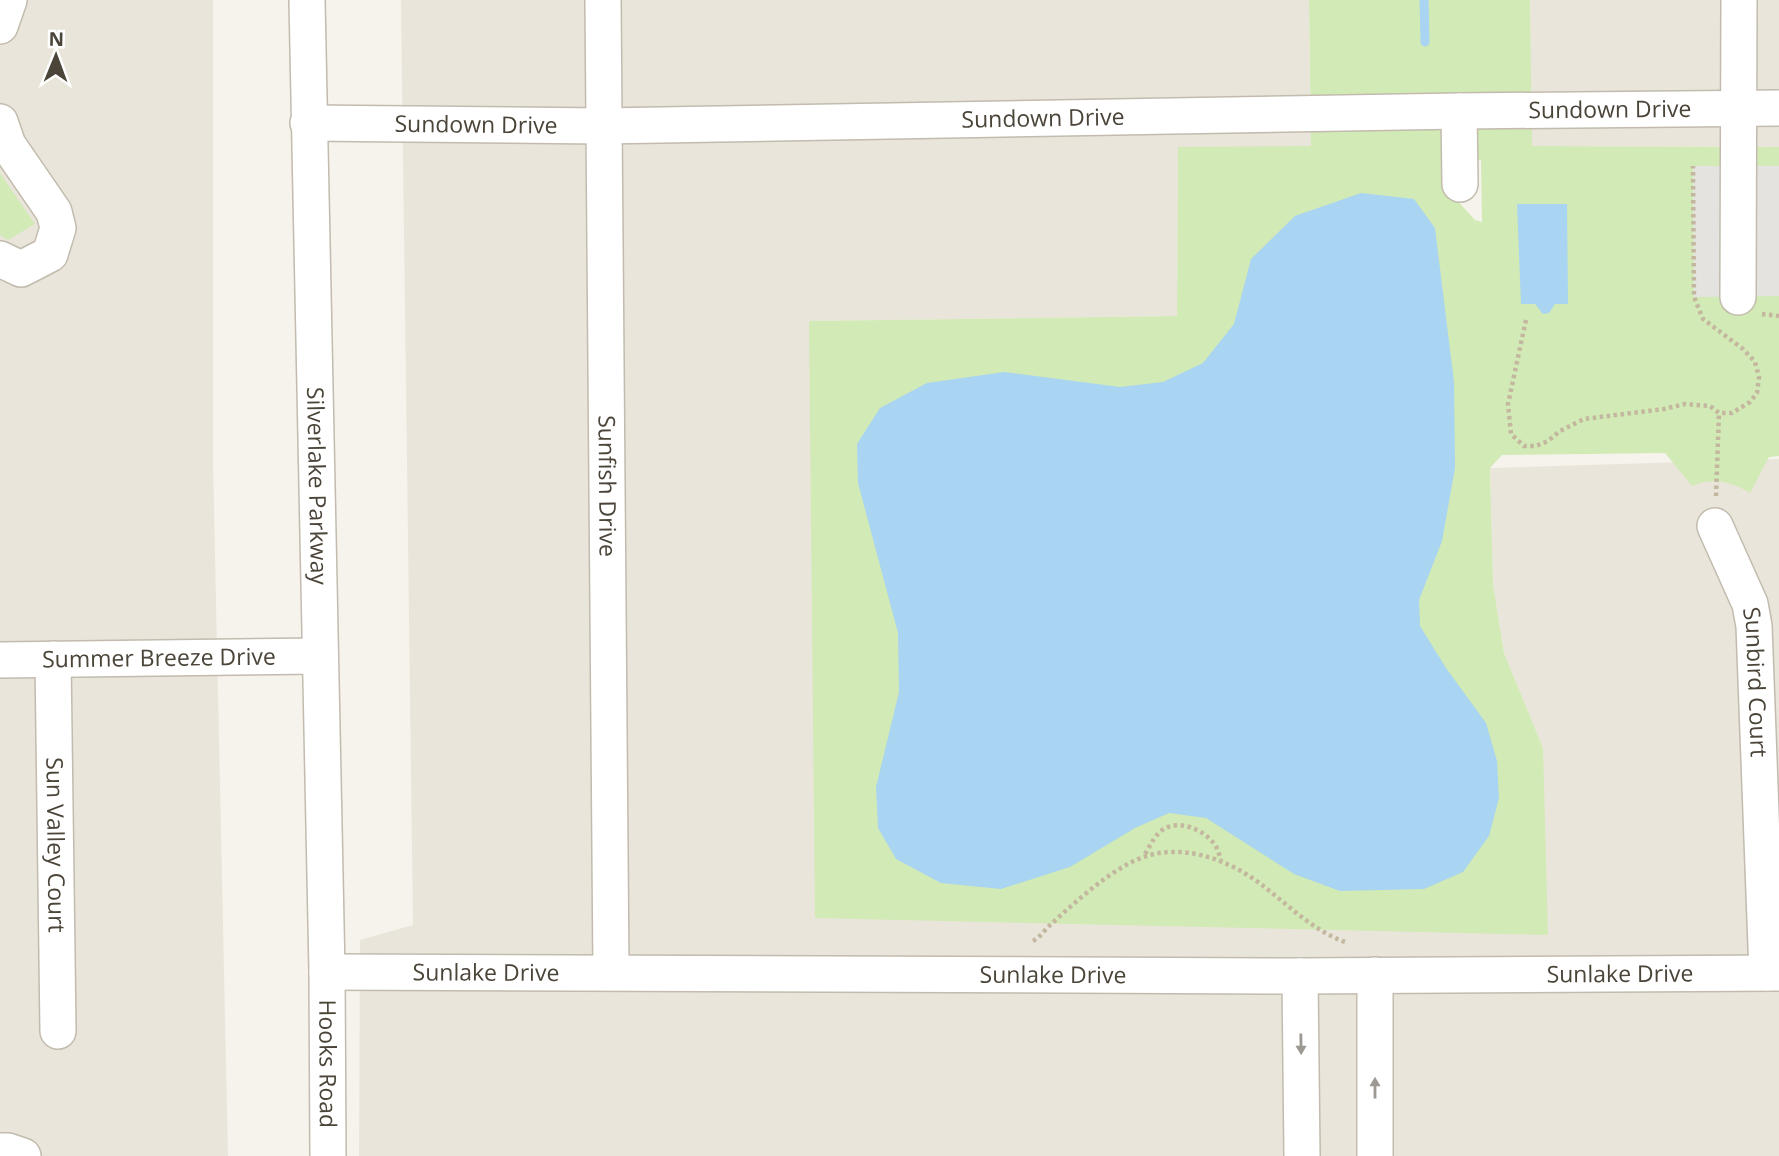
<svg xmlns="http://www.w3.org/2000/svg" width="1779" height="1156" font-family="'Open Sans',sans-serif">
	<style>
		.residential { fill: #eae5da }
		.green { fill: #d2eab5; fill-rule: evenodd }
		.parking { fill: #e5e3e0 }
		.water { fill: #a9d4f2 }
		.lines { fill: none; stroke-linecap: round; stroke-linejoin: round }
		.stream { stroke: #a9d4f2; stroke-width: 9 }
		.minor-casing { stroke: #c2bbae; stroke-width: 38 }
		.path { stroke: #c4b79f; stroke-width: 4.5; stroke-dasharray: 3.5 3.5; stroke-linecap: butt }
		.minor { stroke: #fff; stroke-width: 35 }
		.oneway { fill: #9c9892 }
		.labels { text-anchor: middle; stroke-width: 6; stroke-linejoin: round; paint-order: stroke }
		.street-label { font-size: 23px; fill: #4b4439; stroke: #fff }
	</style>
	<rect width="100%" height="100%" fill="#f6f3ec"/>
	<g class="residential">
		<path d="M0 0H213V463L228 1156H0Z"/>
		<path d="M401 0H1309L1311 147 1178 148 1177 316 809 321 1543 748 1504 653 1493 584 1490 468 1779 459V1156H359L360 940 413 925Z"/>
		<path d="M1530 0H1779V147L1531 146Z"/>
	</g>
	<g class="green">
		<path d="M1309 0H1530L1532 146 1779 147V456L1769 457 1750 493C1731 482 1714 477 1692 486L1665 453 1502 455 1490 468 1493 584 1504 653 1543 748 1548 935 815 918 809 321 1177 316 1178 147 1311 146ZM1443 159 1481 160 1482 222 1475 220 1443 185Z"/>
		<path d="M0 173 35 224 8 240 0 235Z"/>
	</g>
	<path class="parking" d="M1693 166H1779V296L1694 297Z"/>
	<g class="water">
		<path d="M1361 193 1414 199 1435 228 1454 382 1455 468 1442 541 1419 600 1420 626 1446 668 1486 723 1497 761 1499 798 1489 836 1463 872 1424 889 1340 891 1294 874 1206 818 1169 813 1135 828 1070 867 1001 889 941 883 896 859 878 828 876 787 899 692 898 633 858 483 857 444 880 408 927 383 1004 372 1120 387 1163 382 1203 363 1234 324 1251 259 1295 216Z"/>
		<path d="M1517 204H1567L1568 304H1555L1549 313 1543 314 1535 304H1521Z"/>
	</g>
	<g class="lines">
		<path class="stream" d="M1424 0 1425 42"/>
		<defs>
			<g id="minor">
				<path id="s1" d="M307 0 327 972 328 1156"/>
				<path id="s2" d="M603 0 611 972"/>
				<path d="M0 26 9 0"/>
				<path d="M1459 111 1460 184"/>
				<path d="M0 122 8 145 54 212 58 228 50 254 21 269 0 259"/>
				<path id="s3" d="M308 123 602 126 1459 111 1779 108"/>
				<path d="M1738 297 1739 0"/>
				<path id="s4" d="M1715 526 1750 604 1754 626 1767 973"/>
				<path id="s5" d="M53 659 58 1031"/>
				<path id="s6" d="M0 660 319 656"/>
				<path id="s7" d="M327 972 1300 976 1779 973"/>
				<path d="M1300 976 1302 1156"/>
				<path d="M0 1151H8L23 1156"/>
				<path d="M1375 1156V975"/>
			</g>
		</defs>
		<use href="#minor" class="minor-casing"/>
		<g class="path">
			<path d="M1762 314 1779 316"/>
			<path d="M1526 320 1508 404 1511 434 1524 446H1536L1548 441 1560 431 1584 419 1664 409 1685 404 1710 406 1719 413H1732L1750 402 1757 393 1759 377 1755 362 1743 349 1703 319 1694 297 1693 166"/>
			<path d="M1716 496 1719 413"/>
			<path d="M1145 854C1150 846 1153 838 1161 831 1177 818 1204 829 1215 845 1218 849 1219 855 1221 860"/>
			<path d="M1033 941C1039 938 1043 932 1048 927 1072 905 1099 880 1128 864 1172 839 1224 856 1262 885 1288 905 1314 931 1345 942"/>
		</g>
		<use href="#minor" class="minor"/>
	</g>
	<defs><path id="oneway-solid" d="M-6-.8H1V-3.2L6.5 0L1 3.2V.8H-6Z" transform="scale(1.75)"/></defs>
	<g class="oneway">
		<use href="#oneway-solid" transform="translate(1301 1044) rotate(89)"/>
		<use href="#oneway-solid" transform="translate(1375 1088) rotate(-90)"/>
	</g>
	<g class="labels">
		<g class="street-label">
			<text dy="8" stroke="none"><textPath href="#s3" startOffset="1302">Sundown Drive</textPath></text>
			<text dy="8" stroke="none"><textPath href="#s3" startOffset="735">Sundown Drive</textPath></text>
			<text dy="8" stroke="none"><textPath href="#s3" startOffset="168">Sundown Drive</textPath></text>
			<text dy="8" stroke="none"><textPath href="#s1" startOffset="486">Silverlake Parkway</textPath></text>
			<text dy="8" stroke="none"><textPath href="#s2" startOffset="486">Sunfish Drive</textPath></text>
			<text dy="8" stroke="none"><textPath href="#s6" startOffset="159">Summer Breeze Drive</textPath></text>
			<text dy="8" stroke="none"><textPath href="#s4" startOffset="164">Sunbird Court</textPath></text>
			<text dy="8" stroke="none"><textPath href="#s5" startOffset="186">Sun Valley Court</textPath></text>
			<text dy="8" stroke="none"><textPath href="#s7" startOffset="159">Sunlake Drive</textPath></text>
			<text dy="8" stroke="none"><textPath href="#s7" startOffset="1293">Sunlake Drive</textPath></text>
			<text dy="8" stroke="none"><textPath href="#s7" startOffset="726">Sunlake Drive</textPath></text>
			<text dy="8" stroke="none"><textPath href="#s1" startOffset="1064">Hooks Road</textPath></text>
		</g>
	</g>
	<g transform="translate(56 56) rotate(1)" stroke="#ffffff" stroke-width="5" paint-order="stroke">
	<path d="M0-5L12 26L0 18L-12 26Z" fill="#4b4439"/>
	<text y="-10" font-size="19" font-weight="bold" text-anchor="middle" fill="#4b4439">N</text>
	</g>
</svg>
